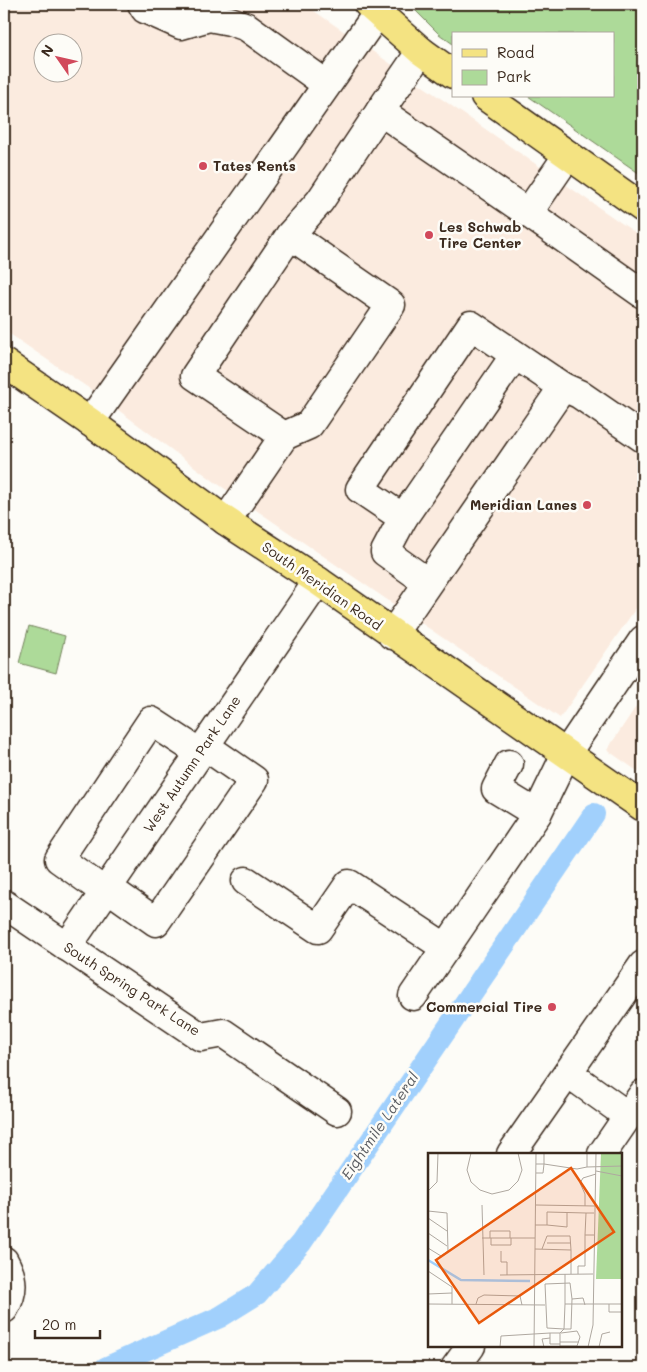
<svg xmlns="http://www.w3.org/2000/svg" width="647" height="1372" font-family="Mali,sans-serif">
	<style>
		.built { fill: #fbebdf; fill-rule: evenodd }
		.green { fill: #adda99; stroke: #74825c }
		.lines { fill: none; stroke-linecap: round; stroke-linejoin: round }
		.canal { stroke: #a1d0fc; stroke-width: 22 }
		.minor-casing { stroke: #3b2a1e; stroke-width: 31 }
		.major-casing { stroke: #3b2a1e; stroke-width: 31 }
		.minor { stroke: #fdfcf7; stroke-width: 28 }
		.major { stroke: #f4e382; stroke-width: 28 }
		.poi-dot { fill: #d1495b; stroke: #fdfcf7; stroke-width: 2 }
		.labels { text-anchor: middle; stroke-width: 5; stroke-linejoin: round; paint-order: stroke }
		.poi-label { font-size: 14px; font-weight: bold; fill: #3b2a1e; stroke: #fdfcf7; text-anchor: start }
		.street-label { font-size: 14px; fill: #3b2a1e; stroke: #fdfcf7 }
		.water-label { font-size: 15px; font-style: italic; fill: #5a5c61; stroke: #fdfcf7 }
		.inset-river { fill: none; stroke: #a1d0fc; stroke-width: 2.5 }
		.inset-road { fill: none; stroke: #afa8a0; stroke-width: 1 }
		.view { fill: #e8590c; fill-opacity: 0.15; stroke: #e8590c; stroke-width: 2.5 }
		.inset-edge { fill: none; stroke: #3b2a1e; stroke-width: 2.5 }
	</style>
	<rect width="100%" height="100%" fill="#fdfcf7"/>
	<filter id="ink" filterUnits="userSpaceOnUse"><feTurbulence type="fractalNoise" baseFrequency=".02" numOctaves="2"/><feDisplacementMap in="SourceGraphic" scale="10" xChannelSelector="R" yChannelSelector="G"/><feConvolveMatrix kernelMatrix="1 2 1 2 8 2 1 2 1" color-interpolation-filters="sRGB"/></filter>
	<g filter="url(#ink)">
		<g class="built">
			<path d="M4 4H304L643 238V598L560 718 215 482 90 389 4 330ZM42 42H72V72H42Z"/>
			<path d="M643 696V775L607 750Z"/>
		</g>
		<g class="green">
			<path d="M409 4H643V176L528 96H613V34H453V44L439 34Z"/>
			<path d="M29 626 65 636 56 673 19 663Z"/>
		</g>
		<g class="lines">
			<path class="canal" d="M105 1368 220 1317 257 1294 301 1243 594 814"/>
			<defs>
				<g id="minor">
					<path d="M142 4 145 9 181 25 209 17 230 21 247 27 326 84"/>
					<path d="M421 51 380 111 528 213 568 155"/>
					<path d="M528 213 643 294"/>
					<path d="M563 387 579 394 643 438"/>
					<path d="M90 422 379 11"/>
					<path d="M284 436 309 425 391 305 290 235"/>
					<path d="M403 518 515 355"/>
					<path d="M226 521 284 436 195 376 290 235 320 201 380 111"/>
					<path d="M392 635 563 387 471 325 360 489 403 518 385 552 427 582"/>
					<path d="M509 764 496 789 537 814"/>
					<path d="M246 881 318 929 349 884 446 948"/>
					<path d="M108 888 156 922 254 780 205 746"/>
					<path d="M105 892 59 859 151 721 200 753"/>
					<path d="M4 904 201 1037 223 1033 337 1111"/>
					<path d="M67 947 318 581"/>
					<path d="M413 996 537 814 566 754 643 640"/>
					<path d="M568 1073 628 1116"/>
					<path d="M511 1154 643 965"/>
					<path d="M602 1154 643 1094"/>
					<path d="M4 1261C14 1279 14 1292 4 1309"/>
					<path d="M455 1368 471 1346"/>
				</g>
				<g id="major">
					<path d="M368 4 421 51 453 74"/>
					<path d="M485 96 643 208"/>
					<path d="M4 363 90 422 226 521 318 581 643 807"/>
				</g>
			</defs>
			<use href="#minor" class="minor-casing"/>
			<use href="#major" class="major-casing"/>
			<use href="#minor" class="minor"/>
			<use href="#major" class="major"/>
		</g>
	</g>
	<g class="poi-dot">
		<circle cx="203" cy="166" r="5"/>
		<circle cx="429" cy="235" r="5"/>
		<circle cx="587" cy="505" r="5"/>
		<circle cx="552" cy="1007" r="5"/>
	</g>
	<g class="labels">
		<g class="poi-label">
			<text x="213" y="171">Tates Rents</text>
			<text x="439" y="232">Les Schwab<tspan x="439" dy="16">Tire Center</tspan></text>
			<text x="577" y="510" text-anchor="end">Meridian Lanes</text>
			<text x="542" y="1012" text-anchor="end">Commercial Tire</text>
		</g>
		<g class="street-label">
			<text transform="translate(322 586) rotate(35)" y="5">South Meridian Road</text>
			<text transform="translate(192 764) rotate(-56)" y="5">West Autumn Park Lane</text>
			<text transform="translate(132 989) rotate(33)" y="5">South Spring Park Lane</text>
		</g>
		<g class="water-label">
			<text transform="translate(380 1126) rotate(-56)" y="5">Eightmile Lateral</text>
		</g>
	</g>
	<g transform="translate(428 1153)">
		<rect width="194" height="194" fill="#fdfcf7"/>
		<path d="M173 0H194V126H168Z" fill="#adda99"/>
		<path class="inset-river" d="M0 107 33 127 102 128"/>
		<path class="inset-road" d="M43 0 39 17 43 29 52 37 64 41 81 37 90 28 94 17 90 0M116 0V11L149 16 159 14V0M108 11H116L115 20H108M159 14 194 13M168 18 194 23M0 38 9 29 10 0M54 52 56 122M108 52 167 53M157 53V41L152 30 155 25 168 21M0 58 19 60 20 98 13 103 0 95M0 65 19 78M107 72H119V59L158 60M119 72 139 74V59M0 80 19 93M166 82H157L158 60H166M54 85H107M62 85V78H82V85M63 85V92H83V85M119 90H142M107 96 143 97 142 83H119L114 96M143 97V121M73 98V109H79V122M0 118 24 134V151M137 121V151H194M150 121V113H157V82M72 122 165 121M0 141 24 140M0 151 117 152M48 151 50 145 56 142 92 143 94 152M137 151 136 176 119 175 117 131 142 130 144 146M181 151V159H194M122 180V191H132M132 180 136 176H143L144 146 155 145 157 152M132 189H151M132 193H149L152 184 149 178 133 180M72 194 73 183 122 180H132V194M106 194 108 0M116 194 114 186 122 185M160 194 165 172 168 0M171 194 174 181 182 179"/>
		<path class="view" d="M143 15 186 79 51 170 8 107Z"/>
		<rect width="194" height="194" class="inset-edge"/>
	</g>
	<rect width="647" height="1372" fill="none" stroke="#fdfcf7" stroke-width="20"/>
	<rect x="10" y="10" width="627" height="1352" fill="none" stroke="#3b2a1e" stroke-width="2" filter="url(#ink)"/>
	<rect x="452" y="32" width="162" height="65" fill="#fdfcf7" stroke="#afa8a0"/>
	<rect x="462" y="49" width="25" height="8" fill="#f4e382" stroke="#afa8a0"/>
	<text x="497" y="58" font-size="15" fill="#3b2a1e">Road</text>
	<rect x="462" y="70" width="25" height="15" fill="#adda99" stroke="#afa8a0"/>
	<text x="497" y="82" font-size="15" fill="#3b2a1e">Park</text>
	<g transform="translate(58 58) rotate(304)"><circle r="24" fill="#fdfcf7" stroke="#afa8a0"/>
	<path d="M0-4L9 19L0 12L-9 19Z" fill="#d1495b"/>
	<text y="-8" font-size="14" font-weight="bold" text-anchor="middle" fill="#3b2a1e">N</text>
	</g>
	<path d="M35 1330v8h65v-8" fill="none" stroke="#3b2a1e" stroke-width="2.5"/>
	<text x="42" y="1330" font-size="15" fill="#3b2a1e" stroke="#fdfcf7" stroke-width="4" paint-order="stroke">20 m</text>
</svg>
